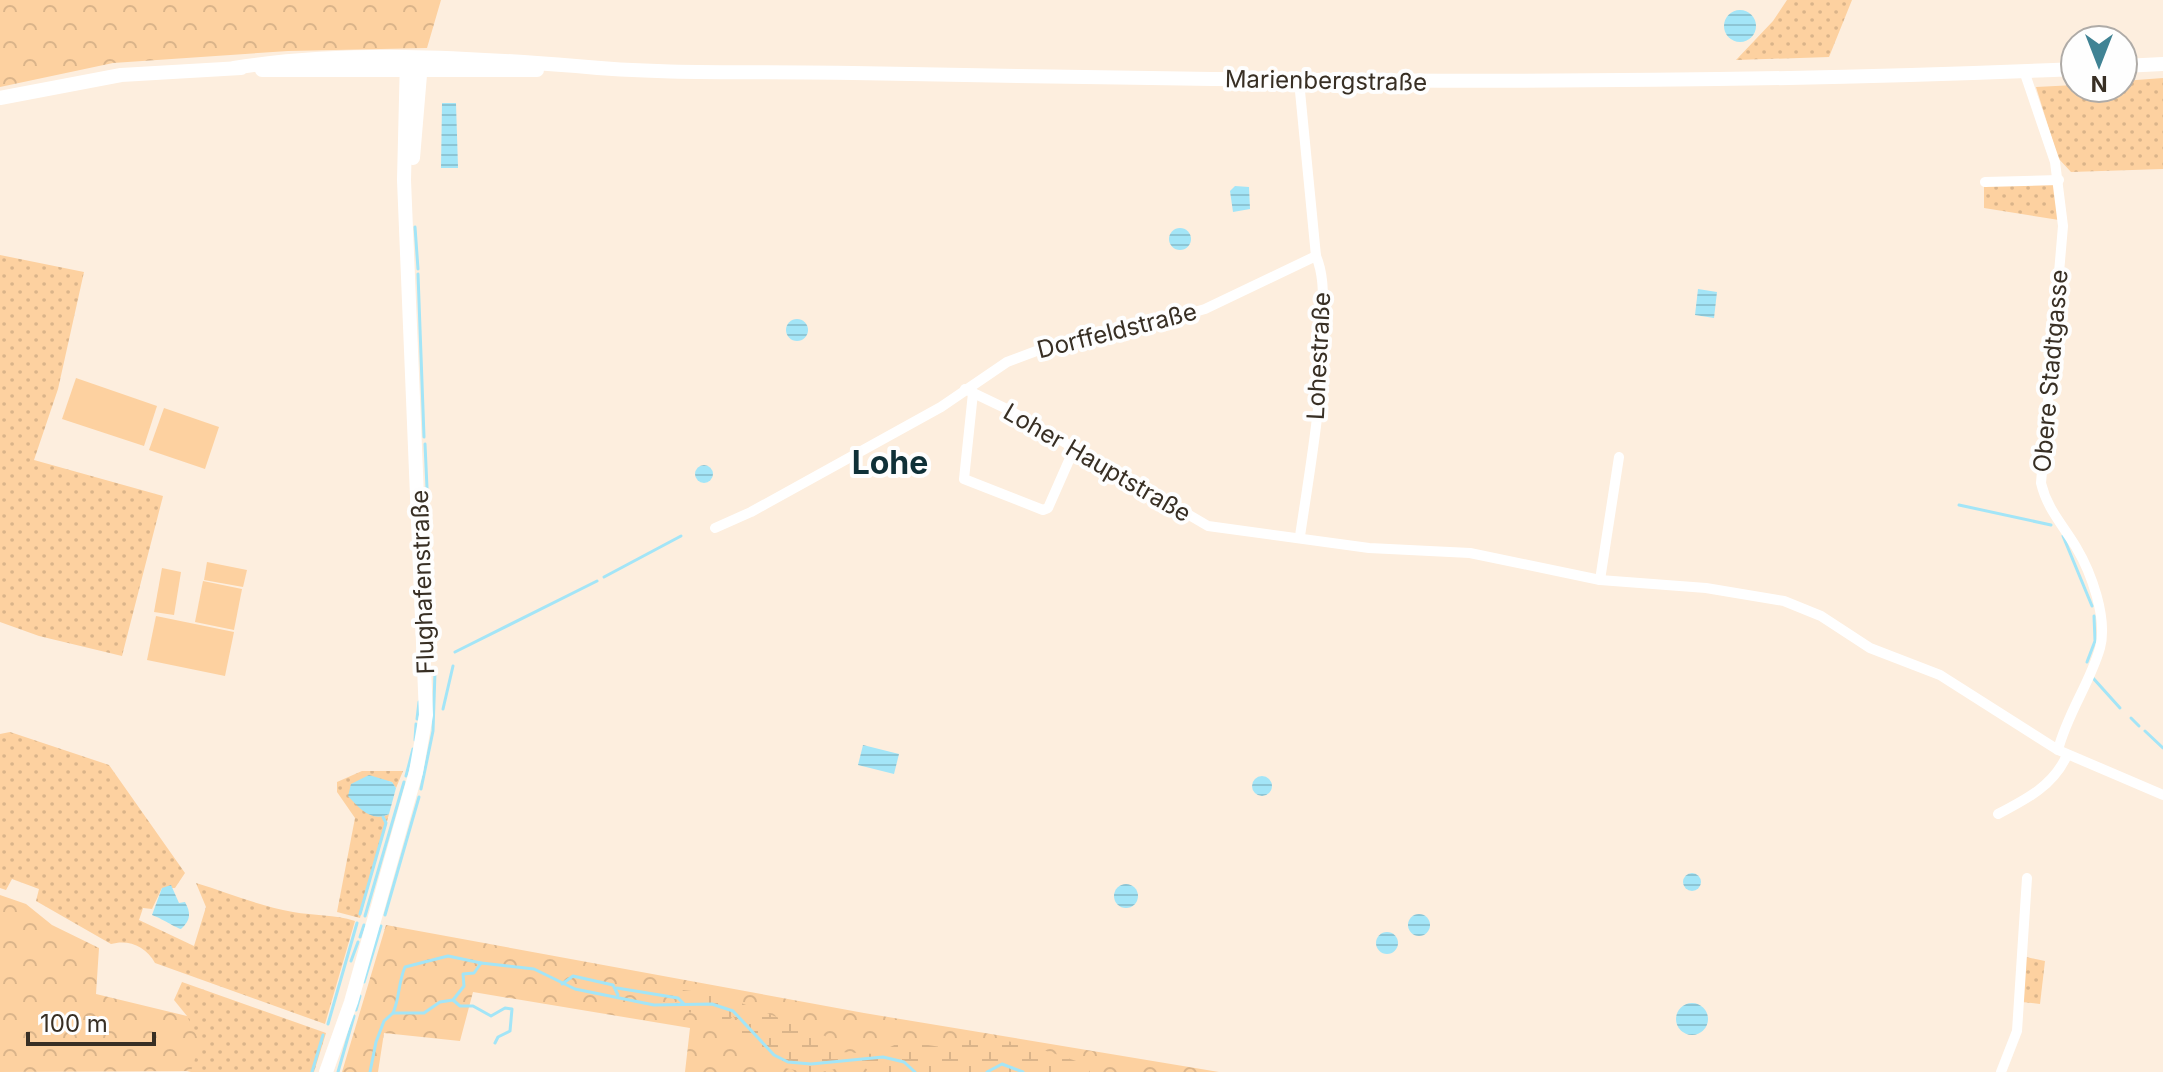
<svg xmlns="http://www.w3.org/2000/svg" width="2163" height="1072" font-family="Inter,sans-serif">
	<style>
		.grass { fill: url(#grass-dots) }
		.forest { fill: url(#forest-crowns) }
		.wetland { fill: url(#wetland-marsh) }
		.pitch { fill: #fdd1a0 }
		.water { fill: url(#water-rules) }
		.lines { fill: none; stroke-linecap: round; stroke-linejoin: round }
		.stream { stroke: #a3e5f7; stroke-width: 3 }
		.street { stroke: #fff; stroke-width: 10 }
		.secondary { stroke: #fff; stroke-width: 14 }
		.labels { text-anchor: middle; stroke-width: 8; stroke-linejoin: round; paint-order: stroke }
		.street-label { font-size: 24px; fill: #382f24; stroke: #fefefe }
		.district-label { font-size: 32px; font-weight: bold; fill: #0f3037; stroke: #fefefe }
	</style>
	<defs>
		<pattern id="grass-dots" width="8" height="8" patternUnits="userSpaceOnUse" patternTransform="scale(2)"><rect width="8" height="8" fill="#fdd1a0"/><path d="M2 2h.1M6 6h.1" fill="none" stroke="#dab48a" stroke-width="1.8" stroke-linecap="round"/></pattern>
		<pattern id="forest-crowns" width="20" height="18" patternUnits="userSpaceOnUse" patternTransform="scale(2)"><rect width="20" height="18" fill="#fdd1a0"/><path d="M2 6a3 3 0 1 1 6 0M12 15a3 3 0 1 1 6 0" fill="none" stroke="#dab48a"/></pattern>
		<pattern id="wetland-marsh" width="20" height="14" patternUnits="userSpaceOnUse" patternTransform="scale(2)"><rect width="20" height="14" fill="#fdd1a0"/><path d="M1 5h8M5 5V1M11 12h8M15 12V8" fill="none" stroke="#dab48a"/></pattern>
		<pattern id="water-rules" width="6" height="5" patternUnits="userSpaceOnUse" patternTransform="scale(2)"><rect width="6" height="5" fill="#a3e5f7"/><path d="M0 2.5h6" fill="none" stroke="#8dc5d4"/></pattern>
	</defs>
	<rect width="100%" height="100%" fill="#fdeede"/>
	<g class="grass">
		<path d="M1787 0H1852L1829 57 1736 60 1773 21Z"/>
		<path d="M2163 78V169L2071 172 2058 158 2036 87 2075 85V88H2123V81Z"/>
		<path d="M2054 183 2059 220 1984 208V185Z"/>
		<path d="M0 255 84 272 58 389 34 460 163 496 122 656 39 636 0 622Z"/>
		<path d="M10 732 109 765 185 873 175 888H162L152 909 143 908 139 920 194 946 206 907 196 883C229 893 259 906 293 912 314 916 334 914 355 921L325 1024 155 963C146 946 128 939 111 944L36 901 39 889 12 879 6 890 0 888V734Z"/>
		<path d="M362 771H403L396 788 392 782 371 778 383 817 389 814 360 918 337 912 355 818 337 792V782Z"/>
		<path d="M2026 957 2045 961 2040 1004 2022 1002Z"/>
		<path d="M182 982 326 1033 314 1072H187L191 1071 187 1016 174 1000Z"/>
	</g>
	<g class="forest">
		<path d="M0 0H441L427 48 288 51 113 63 0 87Z"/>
		<path d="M0 895 26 904 52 925 99 948 96 994 187 1016 200 1043 191 1071 0 1072Z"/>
		<path d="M386 925 864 1013 1219 1072H685L690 1028 473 992 460 1041 384 1033 378 1072H342Z"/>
	</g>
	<path class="wetland" d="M683 990 740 997 741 1003 825 1036 841 1052 875 1054 903 1041 947 1048C985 1026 1047 1051 1085 1064L1090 1072H869L863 1065C848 1064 835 1070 820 1072 776 1072 761 1059 735 1030L740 1021 733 1016 726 1024 705 1014 677 1011 674 1006Z"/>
	<g class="pitch">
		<path d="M76 378 157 406 144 446 62 419Z"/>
		<path d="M164 408 219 427 205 469 149 450Z"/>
		<path d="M207 562 247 570 243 587 204 580Z"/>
		<path d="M162 568 181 572 174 615 154 612Z"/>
		<path d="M203 581 242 589 234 630 195 622Z"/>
		<path d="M156 616 234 632 225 676 147 660Z"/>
	</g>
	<g class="water">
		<circle cx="1740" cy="26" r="16"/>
		<path d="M442 103H456L458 168H441Z"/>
		<path d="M1235 186 1249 187 1250 209 1233 212 1230 191Z"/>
		<circle cx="1180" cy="239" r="11"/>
		<path d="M1698 289 1717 292 1714 318 1695 315Z"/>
		<circle cx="797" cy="330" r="11"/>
		<circle cx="704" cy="474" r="9"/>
		<path d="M863 745 899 754 894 774 858 765Z"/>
		<path d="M369 775 392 782 396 788 389 814C372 823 359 808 348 796L351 784Z"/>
		<circle cx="1262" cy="786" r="10"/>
		<circle cx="1692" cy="882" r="9"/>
		<circle cx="1126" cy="896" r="12"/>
		<path d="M171 885 179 903 185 902C191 913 191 920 181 929 176 928 161 918 152 915L162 888Z"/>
		<circle cx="1419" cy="925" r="11"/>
		<circle cx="1387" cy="943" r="11"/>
		<circle cx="1692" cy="1019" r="16"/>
	</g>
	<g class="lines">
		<g class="stream">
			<path d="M415 227 418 269"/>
			<path d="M418 274 424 437"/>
			<path d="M425 444 432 598"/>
			<path d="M1959 505 2051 525"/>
			<path d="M2063 536 2092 606"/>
			<path d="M604 577 681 536"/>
			<path d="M432 600 434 654"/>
			<path d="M455 652 597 581"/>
			<path d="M2087 662 2095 641 2094 616"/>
			<path d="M2093 678 2120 708"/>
			<path d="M443 709 453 666"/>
			<path d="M2131 718 2139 726"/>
			<path d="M417 719 419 702"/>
			<path d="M2145 731 2163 748"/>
			<path d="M415 740 416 724"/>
			<path d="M406 776 413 749"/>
			<path d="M421 789 433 731 435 672"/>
			<path d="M360 914 386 823 383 817"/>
			<path d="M385 915 419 797"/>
			<path d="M365 916 404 782"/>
			<path d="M360 937 364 925"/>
			<path d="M351 961 358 942"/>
			<path d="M364 982 381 926"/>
			<path d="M562 984 573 976 613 985 618 995"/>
			<path d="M617 988 678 998 684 1004"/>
			<path d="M453 1000 460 1006H473L491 1016 505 1008 512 1009 510 1031 498 1037 495 1043"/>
			<path d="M356 1010 360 996"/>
			<path d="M393 1013C400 997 398 983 405 967L448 956 481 963"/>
			<path d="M328 1024 357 923"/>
			<path d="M312 1072 323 1035"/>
			<path d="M338 1072 354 1016"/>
			<path d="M370 1072 376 1042 384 1021 393 1013H424L440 1002 453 1000 464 986 463 974 474 973 481 963 534 969 575 989 654 1005 712 1004 733 1011 774 1055 788 1062 811 1064 883 1057 904 1062 915 1072"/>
			<path d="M987 1072 1002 1064 1023 1072"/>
		</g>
		<g class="street">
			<path d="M2024 71 2055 162 2063 226 2041 483C2047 509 2063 525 2076 547 2091 572 2108 618 2100 648 2090 683 2067 714 2058 750"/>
			<path d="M1299 81 1316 256C1324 275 1323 295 1323 316 1324 391 1311 462 1300 536"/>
			<path d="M1985 182 2059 180"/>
			<path d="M965 389 1011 411 1208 526 1369 548 1470 553 1600 580 1706 588 1784 601 1821 616 1870 648 1940 675 2058 750 2163 795"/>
			<path d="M973 393 964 479 1043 510 1048 508 1074 449"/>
			<path d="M715 528 751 512 941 407 1007 362 1055 344 1153 324 1205 309 1316 256"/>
			<path d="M1600 580 1619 457"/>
			<path d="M1998 814C2027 799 2054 785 2067 755"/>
			<path d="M2001 1072 2017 1031 2027 878"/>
		</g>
		<g class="secondary">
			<path d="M2123 66 2163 64"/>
			<path d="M234 68C346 50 463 57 576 66 667 75 761 71 853 73 1261 81 1668 87 2075 69"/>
			<path d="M262 70H537"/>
			<path d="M0 98 121 75 241 68"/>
			<path d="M413 158 421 63"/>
			<path d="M326 1072 351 1002 416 772 426 715 404 180 407 58"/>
		</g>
	</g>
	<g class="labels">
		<g class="street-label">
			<text transform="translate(1326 81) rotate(1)" y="8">Marienbergstraße</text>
			<text transform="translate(1117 331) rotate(-14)" y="8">Dorffeldstraße</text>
			<text transform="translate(1319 356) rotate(-87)" y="8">Lohestraße</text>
			<text transform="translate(2051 371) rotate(-85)" y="8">Obere Stadtgasse</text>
			<text transform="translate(1097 463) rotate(30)" y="8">Loher Hauptstraße</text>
			<text transform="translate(423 582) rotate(-92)" y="8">Flughafenstraße</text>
		</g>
		<g class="district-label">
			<text x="890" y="474">Lohe</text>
		</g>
	</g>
	<g transform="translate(2099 64) rotate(180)"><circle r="38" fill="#fefefe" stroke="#afaba7" stroke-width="2"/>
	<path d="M0-6L14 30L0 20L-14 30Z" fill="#408394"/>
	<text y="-12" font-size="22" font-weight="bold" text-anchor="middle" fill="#382f24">N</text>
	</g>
	<path d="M28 1032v12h126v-12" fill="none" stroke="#382f24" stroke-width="4"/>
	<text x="40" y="1032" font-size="24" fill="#382f24" stroke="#fefefe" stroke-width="6" paint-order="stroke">100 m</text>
</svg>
